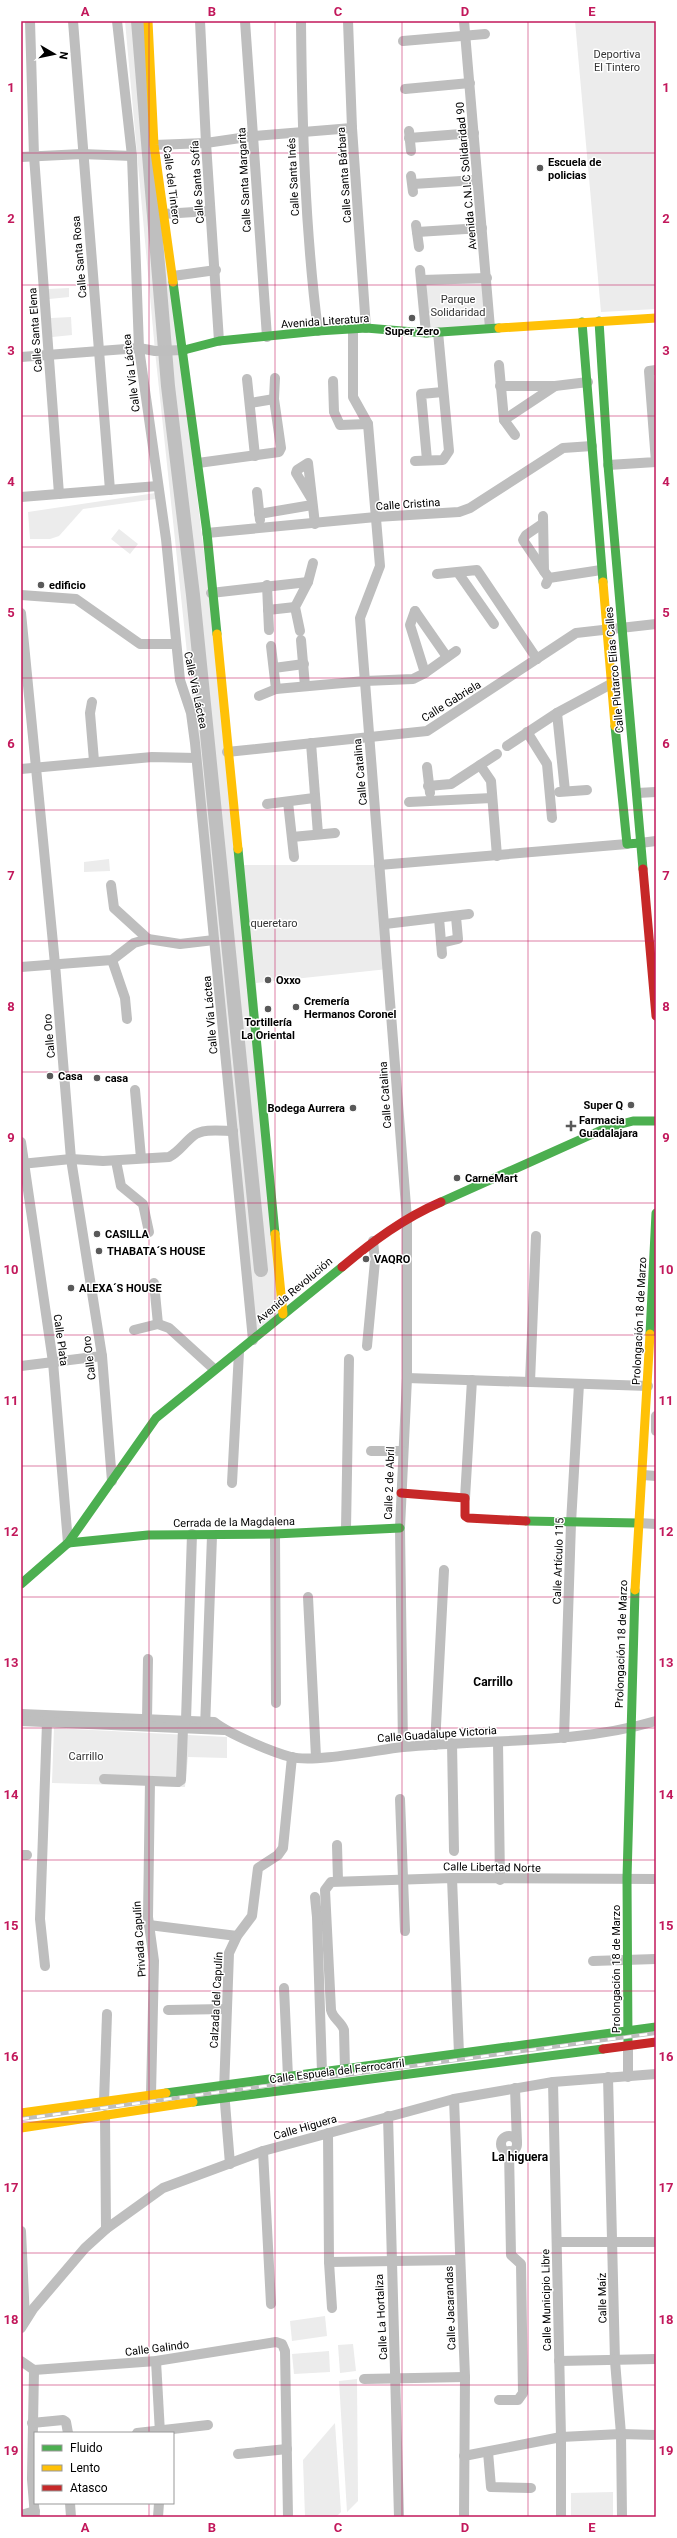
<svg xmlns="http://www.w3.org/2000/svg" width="677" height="2538" font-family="Roboto,sans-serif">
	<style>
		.green { fill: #ececec }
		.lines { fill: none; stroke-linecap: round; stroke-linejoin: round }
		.river { stroke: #bfbfbf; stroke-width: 14 }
		.street { stroke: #bebebe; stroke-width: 10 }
		.fast { stroke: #4caf50; stroke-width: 9 }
		.slow { stroke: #ffc107; stroke-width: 9 }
		.jam { stroke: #c62828; stroke-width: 9 }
		.rail-casing { stroke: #bebebe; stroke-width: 4 }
		.rail { stroke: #fff; stroke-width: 2.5; stroke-dasharray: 8; stroke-linecap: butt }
		.grid { fill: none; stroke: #c2185b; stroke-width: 1; stroke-opacity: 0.55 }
		.poi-dot { fill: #595959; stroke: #fff; stroke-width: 1.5 }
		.labels { text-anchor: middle; stroke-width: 3; stroke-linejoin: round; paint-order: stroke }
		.park-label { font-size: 11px; fill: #333; stroke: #fff }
		.poi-label { font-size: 11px; font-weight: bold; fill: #000; stroke: #fff; text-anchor: start }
		.street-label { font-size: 11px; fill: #000; stroke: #fff }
		.neighbourhood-label { font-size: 12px; font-weight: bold; fill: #000; stroke: #fff }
		.neatline { fill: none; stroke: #c2185b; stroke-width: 1.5 }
		.grid-label { font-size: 13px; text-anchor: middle; font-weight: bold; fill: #c2185b }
	</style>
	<rect width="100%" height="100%" fill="#fff"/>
	<g class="green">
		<path d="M125 21H152L154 145 220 683 239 865H379L388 969 256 983 283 1314 253 1340 229 1050 155 351Z"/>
		<path d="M575 21H656V309L601 312Z"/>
		<path d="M487 280 490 327 429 331 426 284Z"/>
		<path d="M69 288V297L49 299 48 289Z"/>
		<path d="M71 317 72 335 52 337 51 318Z"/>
		<path d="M162 492 163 498 83 509 59 536 50 539H30L28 512Z"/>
		<path d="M119 529 138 544 130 554 111 539Z"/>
		<path d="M109 859 110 871 84 872V862Z"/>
		<path d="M54 1728 227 1737V1758L188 1757 185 1787 52 1783Z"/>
		<path d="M325 2316 327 2336 292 2341 290 2321Z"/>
		<path d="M353 2344 356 2371 340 2373 338 2345Z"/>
		<path d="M329 2351 330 2372 294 2374 292 2354Z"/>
		<path d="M357 2379 358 2501 347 2512 339 2381Z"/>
		<path d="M335 2423 341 2512 336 2517H305L303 2460Z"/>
		<path d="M613 2492V2517H571V2493Z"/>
	</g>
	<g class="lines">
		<path class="river" d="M138 21 168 386 193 595 261 1270"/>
		<g class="street">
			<path d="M30 21 34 156 59 494"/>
			<path d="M73 21 110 490"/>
			<path d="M117 21 132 156 139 348 166 539 180 680 191 713 195 743 253 1340"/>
			<path d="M200 21 206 143 219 341"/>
			<path d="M245 21 267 337"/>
			<path d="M301 21C302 125 305 228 318 331"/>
			<path d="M348 21 352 128 366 328"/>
			<path d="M464 21 490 328"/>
			<path d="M403 41 485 34"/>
			<path d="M405 89 470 83"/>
			<path d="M409 131 411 151"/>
			<path d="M409 138 474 133"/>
			<path d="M154 145 206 143 254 136 352 128"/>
			<path d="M21 157 82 154 132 156"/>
			<path d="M411 176 413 192"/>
			<path d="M413 184 477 180"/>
			<path d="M163 214 210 211"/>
			<path d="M416 225 419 247"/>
			<path d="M417 232 482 228"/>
			<path d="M420 270 426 333"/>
			<path d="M173 276 216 270"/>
			<path d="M422 280 487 278"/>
			<path d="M353 330V397L368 424 380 566 360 618 407 1219V1378L400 1528 403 1747"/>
			<path d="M21 357 139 348 155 351 184 350"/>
			<path d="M499 365 504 420 515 435"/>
			<path d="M247 379 255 456"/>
			<path d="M333 381 334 412 340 425 368 424"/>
			<path d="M500 386H555L588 382"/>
			<path d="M250 403 274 399"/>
			<path d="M504 420 555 386"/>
			<path d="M427 460 421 394 443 392"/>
			<path d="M415 461 443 460 449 451 438 332"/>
			<path d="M198 463 279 452 281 448 274 399 275 378"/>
			<path d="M608 465 656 462 649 371 656 370"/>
			<path d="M257 492 260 520"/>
			<path d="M21 497 158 486"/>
			<path d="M311 498 296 473 297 470 308 463 315 524"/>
			<path d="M259 514 312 505"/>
			<path d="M543 516 544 571 549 578"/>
			<path d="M542 524 526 535 523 540 544 571"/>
			<path d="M207 533 376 517 459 512 470 508 563 448 592 446"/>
			<path d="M437 574 477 570 537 659"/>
			<path d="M459 574 494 624"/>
			<path d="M546 584 549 578 601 570"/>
			<path d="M267 585 269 630"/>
			<path d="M211 593 308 582"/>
			<path d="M21 595 76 599 140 644H175"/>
			<path d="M268 610 295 607"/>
			<path d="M415 611 410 625 425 673"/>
			<path d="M415 611 447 657"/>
			<path d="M21 613 55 964 71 1159 102 1356 112 1481"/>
			<path d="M300 631 295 607 308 582 313 563"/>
			<path d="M301 640 305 686"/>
			<path d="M271 646 276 689"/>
			<path d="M274 668 304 664"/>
			<path d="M259 696 276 689 365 681 413 679 425 673 456 651"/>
			<path d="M92 702 90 713 94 761"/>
			<path d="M557 713 565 791"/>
			<path d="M527 732 547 764 552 818"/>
			<path d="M311 743 318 834"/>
			<path d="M507 746 557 713 611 684"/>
			<path d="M227 752 427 731 576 633 656 624"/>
			<path d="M480 765 491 781 497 856"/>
			<path d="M427 767 430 793"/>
			<path d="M21 769 152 757 196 758"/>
			<path d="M428 786 451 784 497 754"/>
			<path d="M559 792 587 790"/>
			<path d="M637 793 656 792"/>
			<path d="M288 802 294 857"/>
			<path d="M409 802 492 798"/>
			<path d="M267 804 314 798"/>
			<path d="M292 837 335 833"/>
			<path d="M640 843 656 841"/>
			<path d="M379 865 627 844"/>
			<path d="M111 885 114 908 148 939"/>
			<path d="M439 918 442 954"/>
			<path d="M385 924 469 914"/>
			<path d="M441 943 458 939 456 917"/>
			<path d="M112 960 125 998 127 1019"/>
			<path d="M21 967 112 960 134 943 148 939 180 944 214 940"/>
			<path d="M135 1090 141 1158"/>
			<path d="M21 1142 53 1362 68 1543"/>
			<path d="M116 1161 121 1186 143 1204 149 1232"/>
			<path d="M21 1164 71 1159 103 1161 169 1157C179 1152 184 1143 193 1136 202 1128 222 1131 233 1131"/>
			<path d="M154 1283 158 1324"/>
			<path d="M134 1330 158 1324 169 1328 214 1369"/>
			<path d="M367 1346 375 1261 373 1241"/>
			<path d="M21 1366 102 1356"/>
			<path d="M407 1378 648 1386"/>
			<path d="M530 1382 536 1236"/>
			<path d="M656 1416V1431"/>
			<path d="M371 1451H402"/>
			<path d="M643 1475 656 1476"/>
			<path d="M232 1483 239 1352"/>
			<path d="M465 1498 472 1380"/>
			<path d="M638 1523 656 1524"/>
			<path d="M346 1529 349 1359"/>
			<path d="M275 1534 276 1703"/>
			<path d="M308 1597 316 1757"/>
			<path d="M21 1714 214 1722C229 1734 272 1752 291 1757 314 1763 376 1750 403 1747 487 1739 574 1745 656 1721"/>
			<path d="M147 1720 148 1659"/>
			<path d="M21 1721 224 1730"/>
			<path d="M205 1728 212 1536"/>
			<path d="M564 1738 571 1523 579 1384"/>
			<path d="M498 1742 500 1880"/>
			<path d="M452 1743 454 1851"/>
			<path d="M435 1745 444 1570"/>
			<path d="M104 1779 178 1782 181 1780 183 1728 186 1720 192 1534"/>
			<path d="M150 1781 148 1917 154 1961 151 2095"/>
			<path d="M400 1799 405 1931"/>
			<path d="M337 1845 338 1881"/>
			<path d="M21 1855H27"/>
			<path d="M452 1878 459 2054"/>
			<path d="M315 1897 317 1917"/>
			<path d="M149 1925 237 1936"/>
			<path d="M593 1961 656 1959"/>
			<path d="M45 1966 40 1919 47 1723"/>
			<path d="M284 1988 288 2077"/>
			<path d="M168 2010 225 2009"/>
			<path d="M345 2069 344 2030C341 2021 333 2019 331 2010L325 1890 331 1882 452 1878 656 1879"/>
			<path d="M322 2072 317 1917 326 1916"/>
			<path d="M608 2077 615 2361 621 2434 622 2517"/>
			<path d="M628 2077V2045"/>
			<path d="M553 2082 561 2437V2517"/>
			<path d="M515 2088 517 2143"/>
			<path d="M454 2099 465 2377 464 2517"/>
			<path d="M104 2102 107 2014"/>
			<path d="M105 2115 106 2229"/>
			<path d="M388 2116 399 2517"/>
			<path d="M328 2133 329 2262 332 2308"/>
			<circle cx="509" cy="2144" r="8"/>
			<path d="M263 2151 271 2304"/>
			<path d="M230 2164 224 2091 229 1953 237 1936 252 1916 258 1868 278 1855 283 1848 292 1757"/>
			<path d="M21 2231 25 2320"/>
			<path d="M558 2242H656"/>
			<path d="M329 2262 460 2260"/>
			<path d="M21 2328 33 2309 85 2248 106 2229 163 2188 263 2151 454 2099 553 2082 656 2074"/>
			<path d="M21 2361 34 2370"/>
			<path d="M156 2361 160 2433"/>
			<path d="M559 2361 656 2359"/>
			<path d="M34 2370 156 2361 276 2342 282 2344 285 2351 288 2517"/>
			<path d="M34 2370 32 2479 35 2517"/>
			<path d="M364 2379 465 2377"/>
			<path d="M499 2400H518L523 2393 521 2264 511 2255 509 2151"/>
			<path d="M32 2423 63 2420 66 2422 68 2433"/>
			<path d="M137 2433 208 2425"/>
			<path d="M488 2452 491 2487 531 2488"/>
			<path d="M238 2454 287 2449"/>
			<path d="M464 2456 561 2437 621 2434 656 2435"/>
			<path d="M70 2503 71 2517"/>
			<path d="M21 2515 35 2511"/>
			<path d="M158 2517 159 2503"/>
		</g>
		<g class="fast">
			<path d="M173 282 207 533 217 634"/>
			<path d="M599 321 608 465 643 869"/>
			<path d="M582 322 603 582"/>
			<path d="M184 350 219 341 318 331 366 328 426 333 499 328"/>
			<path d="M615 726 627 844 640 843"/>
			<path d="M238 849 275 1234"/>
			<path d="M441 1202 606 1128 633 1121H656"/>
			<path d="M650 1334 656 1213"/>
			<path d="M526 1521 638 1523"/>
			<path d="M68 1543 148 1535 275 1534 400 1528"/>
			<path d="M21 1584 68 1543 156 1418 342 1267"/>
			<path d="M628 2045 627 1878 635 1590"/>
			<path d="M166 2093 656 2027"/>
			<path d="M193 2102 603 2049"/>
		</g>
		<g class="slow">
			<path d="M148 21 154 145 173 282"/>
			<path d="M499 328 656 318"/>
			<path d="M603 582 615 726"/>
			<path d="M217 634 238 849"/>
			<path d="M275 1234 283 1314"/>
			<path d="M635 1590 650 1334"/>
			<path d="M21 2113 166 2093"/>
			<path d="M21 2128 193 2102"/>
		</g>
		<g class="jam">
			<path d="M643 869 656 1016"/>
			<path d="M342 1267C373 1241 404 1218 441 1202"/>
			<path d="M401 1493 465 1498V1516L468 1518 526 1521"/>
			<path d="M603 2049 656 2042"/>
		</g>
		<defs>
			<path id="rail" d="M21 2119 656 2033"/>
		</defs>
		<use href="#rail" class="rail-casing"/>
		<use href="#rail" class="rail"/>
	</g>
	<path class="grid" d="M149 21V2433M275 21V2517M402 21V2517M528 21V2517M21 153H656M21 285H656M21 416H656M21 547H656M21 678H656M21 810H656M21 941H656M21 1072H656M21 1203H656M21 1335H656M21 1466H656M21 1597H656M21 1728H656M21 1860H656M21 1991H656M21 2122H656M21 2253H656M21 2385H656M149 2503V2517"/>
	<g class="poi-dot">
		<circle cx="540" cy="168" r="4"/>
		<circle cx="412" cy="318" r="4"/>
		<circle cx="41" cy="585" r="4"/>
		<circle cx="268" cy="980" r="4"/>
		<circle cx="296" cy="1007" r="4"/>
		<circle cx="268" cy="1009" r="4"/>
		<circle cx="50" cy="1076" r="4"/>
		<circle cx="97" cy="1078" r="4"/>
		<circle cx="631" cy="1105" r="4"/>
		<circle cx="353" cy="1108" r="4"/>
		<path d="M569 1120h4v4h4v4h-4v4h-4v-4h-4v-4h4z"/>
		<circle cx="457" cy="1178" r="4"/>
		<circle cx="97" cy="1234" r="4"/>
		<circle cx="99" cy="1251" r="4"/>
		<circle cx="366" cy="1259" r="4"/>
		<circle cx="71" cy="1288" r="4"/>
	</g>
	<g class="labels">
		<g class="park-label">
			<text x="617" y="58">Deportiva<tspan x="617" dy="13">El Tintero</tspan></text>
			<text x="458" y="303">Parque<tspan x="458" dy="13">Solidaridad</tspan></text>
			<text x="274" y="927">queretaro</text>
			<text x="86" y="1760">Carrillo</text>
		</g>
		<g class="poi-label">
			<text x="548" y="166">Escuela de<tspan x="548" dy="13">policias</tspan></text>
			<text x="412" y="335" text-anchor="middle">Super Zero</text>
			<text x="49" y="589">edificio</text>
			<text x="276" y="984">Oxxo</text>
			<text x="304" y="1005">Cremería<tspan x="304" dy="13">Hermanos Coronel</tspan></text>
			<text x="268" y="1026" text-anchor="middle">Tortillería<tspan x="268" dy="13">La Oriental</tspan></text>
			<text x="58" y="1080">Casa</text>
			<text x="105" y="1082">casa</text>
			<text x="623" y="1109" text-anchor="end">Super Q</text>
			<text x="345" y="1112" text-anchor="end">Bodega Aurrera</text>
			<text x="579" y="1124">Farmacia<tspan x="579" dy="13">Guadalajara</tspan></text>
			<text x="465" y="1182">CarneMart</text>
			<text x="105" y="1238">CASILLA</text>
			<text x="107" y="1255">THABATA´S HOUSE</text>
			<text x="374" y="1263">VAQRO</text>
			<text x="79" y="1292">ALEXA´S HOUSE</text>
		</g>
		<g class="street-label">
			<text transform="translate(344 175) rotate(-94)" y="4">Calle Santa Bárbara</text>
			<text transform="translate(466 176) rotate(-95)" y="4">Avenida C.N.I.C Solidaridad 90</text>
			<text transform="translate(293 177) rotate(-93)" y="4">Calle Santa Inés</text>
			<text transform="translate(244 180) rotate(-93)" y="4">Calle Santa Margarita</text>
			<text transform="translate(197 182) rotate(-94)" y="4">Calle Santa Sofía</text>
			<text transform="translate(172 185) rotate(83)" y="4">Calle del Tintero</text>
			<text transform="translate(79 257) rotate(-95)" y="4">Calle Santa Rosa</text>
			<text transform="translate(325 321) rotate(-4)" y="4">Avenida Literatura</text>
			<text transform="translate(35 330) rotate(-94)" y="4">Calle Santa Elena</text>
			<text transform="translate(131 373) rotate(-97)" y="4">Calle Vía Láctea</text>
			<text transform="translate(408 504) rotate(-4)" y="4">Calle Cristina</text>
			<text transform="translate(614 670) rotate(-95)" y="4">Calle Plutarco Elías Calles</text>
			<text transform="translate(196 690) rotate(78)" y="4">Calle Vía Láctea</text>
			<text transform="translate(451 701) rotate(-32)" y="4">Calle Gabriela</text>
			<text transform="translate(360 772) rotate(-95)" y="4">Calle Catalina</text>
			<text transform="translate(210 1015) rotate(-95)" y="4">Calle Vía Láctea</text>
			<text transform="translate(49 1036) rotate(-95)" y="4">Calle Oro</text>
			<text transform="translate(385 1095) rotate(-94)" y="4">Calle Catalina</text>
			<text transform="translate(294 1290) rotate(-40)" y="4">Avenida Revolución</text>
			<text transform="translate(639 1321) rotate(-87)" y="4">Prolongación 18 de Marzo</text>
			<text transform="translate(61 1340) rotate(82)" y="4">Calle Plata</text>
			<text transform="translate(89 1358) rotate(-97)" y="4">Calle Oro</text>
			<text transform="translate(389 1483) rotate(-88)" y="4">Calle 2 de Abril</text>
			<text transform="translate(234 1522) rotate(-1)" y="4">Cerrada de la Magdalena</text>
			<text transform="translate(558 1561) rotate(-88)" y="4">Calle Artículo 115</text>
			<text transform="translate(621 1644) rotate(-88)" y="4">Prolongación 18 de Marzo</text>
			<text transform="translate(437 1734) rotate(-4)" y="4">Calle Guadalupe Victoria</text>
			<text transform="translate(492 1867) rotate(1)" y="4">Calle Libertad Norte</text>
			<text transform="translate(139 1939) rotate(-94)" y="4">Privada Capulín</text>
			<text transform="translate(616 1969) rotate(-90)" y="4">Prolongación 18 de Marzo</text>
			<text transform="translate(216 2000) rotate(-87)" y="4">Calzada del Capulín</text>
			<text transform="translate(337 2071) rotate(-7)" y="4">Calle Espuela del Ferrocarril</text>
			<text transform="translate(305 2127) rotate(-16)" y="4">Calle Higuera</text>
			<text transform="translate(602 2298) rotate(-91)" y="4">Calle Maíz</text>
			<text transform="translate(546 2300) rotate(-91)" y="4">Calle Municipio Libre</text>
			<text transform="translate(450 2308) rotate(-92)" y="4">Calle Jacarandas</text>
			<text transform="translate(381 2317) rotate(-93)" y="4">Calle La Hortaliza</text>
			<text transform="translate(157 2348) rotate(-7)" y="4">Calle Galindo</text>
		</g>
		<g class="neighbourhood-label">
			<text x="493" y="1686">Carrillo</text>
			<text x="520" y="2161">La higuera</text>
		</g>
	</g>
	<rect width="677" height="2538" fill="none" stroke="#ffffff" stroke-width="44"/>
	<rect x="34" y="2432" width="140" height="72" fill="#ffffff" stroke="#999999"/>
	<rect x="42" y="2445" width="20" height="6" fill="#4caf50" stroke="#999999"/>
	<text x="70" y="2452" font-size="12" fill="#000000">Fluido</text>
	<rect x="42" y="2465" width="20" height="6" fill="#ffc107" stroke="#999999"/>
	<text x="70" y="2472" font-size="12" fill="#000000">Lento</text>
	<rect x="42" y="2485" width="20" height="6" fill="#c62828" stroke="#999999"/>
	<text x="70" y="2492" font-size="12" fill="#000000">Atasco</text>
	<g transform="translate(54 54) rotate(99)" stroke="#ffffff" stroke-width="3" paint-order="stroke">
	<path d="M0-3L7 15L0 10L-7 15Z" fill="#000000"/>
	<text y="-6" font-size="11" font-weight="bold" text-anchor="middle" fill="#000000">N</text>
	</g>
	<rect x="22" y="22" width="633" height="2494" class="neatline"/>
	<g class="grid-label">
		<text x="85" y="16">A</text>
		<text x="212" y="16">B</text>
		<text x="338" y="16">C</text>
		<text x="465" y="16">D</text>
		<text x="592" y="16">E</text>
		<text x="11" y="92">1</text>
		<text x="666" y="92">1</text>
		<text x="11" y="223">2</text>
		<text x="666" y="223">2</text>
		<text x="11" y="355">3</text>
		<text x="666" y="355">3</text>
		<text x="11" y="486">4</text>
		<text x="666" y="486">4</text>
		<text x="11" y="617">5</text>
		<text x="666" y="617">5</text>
		<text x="11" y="748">6</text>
		<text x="666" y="748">6</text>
		<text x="11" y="880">7</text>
		<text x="666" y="880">7</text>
		<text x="11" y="1011">8</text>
		<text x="666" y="1011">8</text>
		<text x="11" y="1142">9</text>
		<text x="666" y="1142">9</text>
		<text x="11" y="1274">10</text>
		<text x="666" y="1274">10</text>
		<text x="11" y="1405">11</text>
		<text x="666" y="1405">11</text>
		<text x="11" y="1536">12</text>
		<text x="666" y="1536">12</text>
		<text x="11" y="1667">13</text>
		<text x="666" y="1667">13</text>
		<text x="11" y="1799">14</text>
		<text x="666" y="1799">14</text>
		<text x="11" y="1930">15</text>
		<text x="666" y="1930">15</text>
		<text x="11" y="2061">16</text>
		<text x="666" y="2061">16</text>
		<text x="11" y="2192">17</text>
		<text x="666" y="2192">17</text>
		<text x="11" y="2324">18</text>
		<text x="666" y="2324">18</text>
		<text x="11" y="2455">19</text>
		<text x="666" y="2455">19</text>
		<text x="85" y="2532">A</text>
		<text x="212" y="2532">B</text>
		<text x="338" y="2532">C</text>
		<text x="465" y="2532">D</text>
		<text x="592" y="2532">E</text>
	</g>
</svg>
